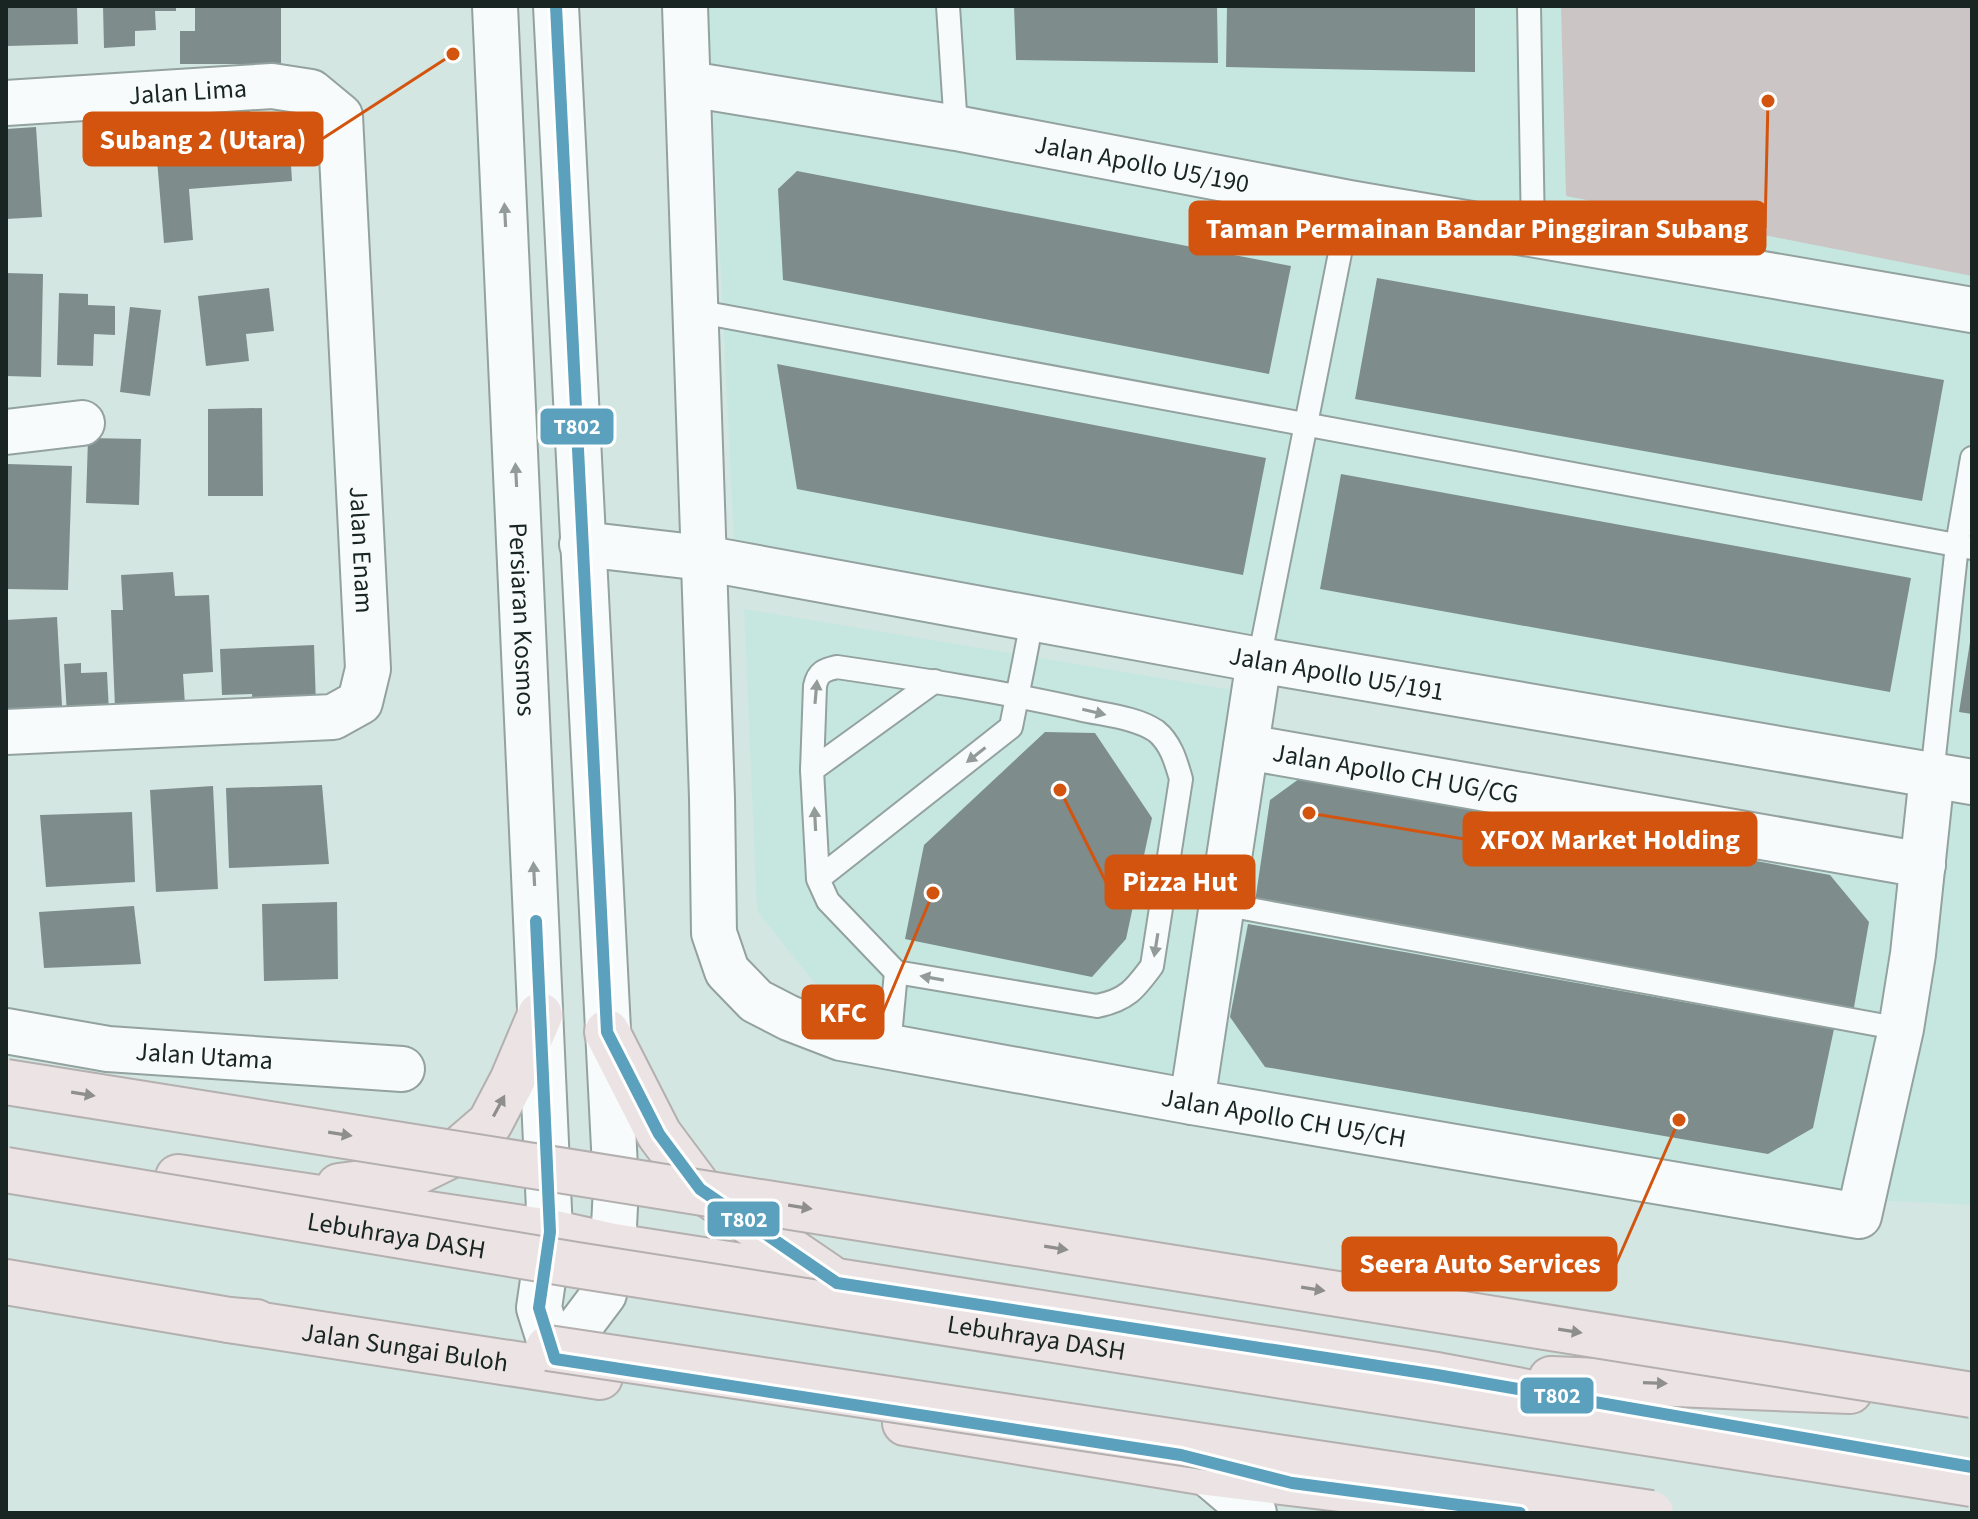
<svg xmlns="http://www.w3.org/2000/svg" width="1978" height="1519" font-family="'Source Sans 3',sans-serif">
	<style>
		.built { fill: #c6e7e0 }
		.green { fill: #cbc5c5 }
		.building { fill: #7e8d8b }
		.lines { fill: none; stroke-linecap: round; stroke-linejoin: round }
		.lane-casing { stroke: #93a29e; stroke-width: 26 }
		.street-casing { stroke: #93a29e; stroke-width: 48 }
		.secondary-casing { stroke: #93a29e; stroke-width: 48 }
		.highway-casing { stroke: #b3b0af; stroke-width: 48 }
		.lane { stroke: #f8fbfb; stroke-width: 22 }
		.street { stroke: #f8fbfb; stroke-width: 44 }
		.secondary { stroke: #f8fbfb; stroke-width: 44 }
		.highway { stroke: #ece3e4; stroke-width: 44 }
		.highway-bridge-casing { stroke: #b3b0af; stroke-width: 48; stroke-linecap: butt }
		.highway-bridge { stroke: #ece3e4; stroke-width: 44 }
		.bus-1-casing { stroke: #fff; stroke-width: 18 }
		.bus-1 { stroke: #5ba1be; stroke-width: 12 }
		.oneway { fill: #939b99 }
		.oneway2 { fill: #8d8e8d }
		.labels { text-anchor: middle; stroke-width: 8; stroke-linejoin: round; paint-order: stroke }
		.street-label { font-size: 26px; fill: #182522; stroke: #fff }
		.leader { fill: none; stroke: #d3540e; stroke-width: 3 }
		.callout-dot { fill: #d3540e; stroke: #fff; stroke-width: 3 }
		.callout { fill: #d3540e; stroke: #d3540e; stroke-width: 3 }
		.callout-label { font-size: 28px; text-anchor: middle; font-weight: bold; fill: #fff }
		.line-badge { stroke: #fff; stroke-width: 3 }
		.badge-label { font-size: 22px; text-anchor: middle; font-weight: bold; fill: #fff }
	</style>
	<rect width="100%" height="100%" fill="#d3e6e2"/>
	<g class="built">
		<path d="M708 6H1972V760L734 544Z"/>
		<path d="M744 609 1234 690 1225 756 1935 881 1942 797 1972 802V1205L1847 1199 849 1026 757 911Z"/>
	</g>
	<path class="green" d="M1561 6H1972V276L1566 196Z"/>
	<g class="building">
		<path d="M7 6H77L78 44 8 46Z"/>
		<path d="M103 6H176V11H155L156 30 135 31V46L104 48Z"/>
		<path d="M195 6H281V64H180V31H195Z"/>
		<path d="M1014 6H1217L1218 63 1016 60Z"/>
		<path d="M1227 6H1475V72L1226 67Z"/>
		<path d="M249 104 253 152 290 149 292 181 189 189 193 240 164 243 153 112Z"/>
		<path d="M36 127 42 217 6 219V129Z"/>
		<path d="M797 171 1291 266 1269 374 783 280 778 189Z"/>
		<path d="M6 273 43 274 41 377 6 376Z"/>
		<path d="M1377 278 1944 380 1922 501 1355 399Z"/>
		<path d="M269 288 274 331 246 334 249 361 206 366 198 296Z"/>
		<path d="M59 293 88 294V305L115 306V335L94 334 93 366 57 365Z"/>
		<path d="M130 307 161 310 150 396 120 392Z"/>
		<path d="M777 364 1266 458 1243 575 797 489Z"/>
		<path d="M262 408 263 496H208V409Z"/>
		<path d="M88 438 141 439 139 505 86 503Z"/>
		<path d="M8 464 72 466 68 590 6 589Z"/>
		<path d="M1341 474 1911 578 1890 692 1320 589Z"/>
		<path d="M173 572 175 596 209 595 213 672 183 674 185 705 115 708 111 610H123L121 575Z"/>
		<path d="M57 617 62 706 6 709V620Z"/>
		<path d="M1970 642H1972V714L1959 712Z"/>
		<path d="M314 645 316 705 253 708 252 694 222 695 220 649Z"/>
		<path d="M81 663V673L107 672 109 713 67 715 64 664Z"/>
		<path d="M1045 732 1095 733 1152 818 1126 939 1092 977 905 939 924 845Z"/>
		<path d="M1303 776 1830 875 1869 922 1853 1013 1255 902 1270 800Z"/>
		<path d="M322 785 329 864 229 868 226 788Z"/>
		<path d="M213 786 218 889 156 892 150 790Z"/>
		<path d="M132 812 135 882 46 887 40 815Z"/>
		<path d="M337 902 338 979 264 981 262 904Z"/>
		<path d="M134 906 141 964 44 968 39 912Z"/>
		<path d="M1248 924 1834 1029 1813 1128 1768 1154 1265 1067 1230 1017Z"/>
	</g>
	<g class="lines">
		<defs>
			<g id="lane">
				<path d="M948 6 956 128"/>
				<path d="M1529 6 1533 233"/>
				<path d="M695 311 1972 548"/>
				<path d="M1259 660 1350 203"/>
				<path d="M812 770 935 681"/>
				<path d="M1932 775 1957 545 1972 458"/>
				<path d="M818 879 828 901 896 972 1097 1006C1127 1000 1135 989 1152 966L1181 779C1176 762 1171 743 1156 731 1135 717 1104 715 1079 709 999 691 918 679 837 667 824 670 818 672 815 686L812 770 818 879 1011 727C1018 691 1026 655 1032 619"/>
				<path d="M1222 904 1901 1029"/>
				<path d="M889 1047 896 972"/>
			</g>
			<g id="street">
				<path id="s1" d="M495 6 550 1232 539 1308 555 1359"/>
				<path id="s2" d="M685 6 712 798 714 933 727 971 756 1001 789 1018 841 1038 1192 1102 1859 1216 1901 1029 1913 954 1932 775"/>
				<path id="s3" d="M689 84 956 128 1350 203 1972 310"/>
				<path id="s4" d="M6 103 272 86 311 92 340 116 368 669 360 702 333 717 6 732"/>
				<path d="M6 432 82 423"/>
				<path id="s5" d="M582 544 703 558 1259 660 1972 782"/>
				<path id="s6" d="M1246 747 1923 865"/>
				<path id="s7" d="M6 1031 108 1049 402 1069"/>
				<path d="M1192 1102 1259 660"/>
				<path d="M555 1359 604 1294 613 1246 616 1187 556 6"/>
			</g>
			<g id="secondary">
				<path d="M1207 1473 1254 1513"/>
				<path d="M1429 1513 1471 1505"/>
			</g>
			<g id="highway">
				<path d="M607 1032 659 1134 700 1189 828 1276"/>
				<path d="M178 1177 550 1232 613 1246 1437 1375 1591 1404"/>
				<path d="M339 1186 407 1177 454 1154 490 1123 512 1081 540 1015"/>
				<path d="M6 1282 229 1320 256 1322"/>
				<path id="s8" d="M229 1320 600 1377"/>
				<path d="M1551 1379 1850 1391"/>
				<path d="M905 1423 1207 1473 1407 1497"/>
			</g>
		</defs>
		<use href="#lane" class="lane-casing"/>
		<use href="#street" class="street-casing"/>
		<use href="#secondary" class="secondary-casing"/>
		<use href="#highway" class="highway-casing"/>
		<use href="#lane" class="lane"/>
		<use href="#street" class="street"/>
		<use href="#secondary" class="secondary"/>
		<use href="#highway" class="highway"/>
		<defs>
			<g id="highway-bridge">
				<path d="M6 1082 1972 1395"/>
				<path id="s9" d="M6 1170 576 1265 1972 1484"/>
				<path d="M548 1348 1651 1513"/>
			</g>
		</defs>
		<use href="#highway-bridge" class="highway-bridge-casing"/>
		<use href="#highway-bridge" class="highway-bridge"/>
		<defs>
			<g id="bus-1">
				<path d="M556 6 607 1032 659 1134 700 1189 837 1283 1437 1375 1972 1467"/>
				<path d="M536 921 550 1232 539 1308 555 1359 1181 1455 1292 1483 1520 1513"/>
			</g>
		</defs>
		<use href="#bus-1" class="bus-1-casing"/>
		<use href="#bus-1" class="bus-1"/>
	</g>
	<defs><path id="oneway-solid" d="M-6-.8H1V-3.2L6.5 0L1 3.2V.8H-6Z" transform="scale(2)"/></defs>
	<g class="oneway">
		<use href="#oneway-solid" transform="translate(505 215) rotate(-93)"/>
		<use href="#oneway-solid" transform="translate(516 475) rotate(-93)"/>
		<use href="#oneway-solid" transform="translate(816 692) rotate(-85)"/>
		<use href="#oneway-solid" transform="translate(1094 712) rotate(13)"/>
		<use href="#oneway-solid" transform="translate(976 755) rotate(142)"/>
		<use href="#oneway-solid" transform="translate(815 819) rotate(-93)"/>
		<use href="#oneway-solid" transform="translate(534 874) rotate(-93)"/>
		<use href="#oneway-solid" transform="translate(1156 945) rotate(99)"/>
		<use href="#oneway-solid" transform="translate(932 978) rotate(-170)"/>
	</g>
	<g class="oneway2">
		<use href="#oneway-solid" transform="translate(83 1094) rotate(9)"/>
		<use href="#oneway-solid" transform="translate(499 1106) rotate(-62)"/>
		<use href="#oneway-solid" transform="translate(340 1134) rotate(9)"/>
		<use href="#oneway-solid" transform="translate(800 1207) rotate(9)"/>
		<use href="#oneway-solid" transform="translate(1056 1248) rotate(9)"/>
		<use href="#oneway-solid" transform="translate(1313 1289) rotate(9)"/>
		<use href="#oneway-solid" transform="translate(1570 1331) rotate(9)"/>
		<use href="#oneway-solid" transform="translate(1655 1383) rotate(2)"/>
	</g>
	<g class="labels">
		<g class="street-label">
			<text dy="9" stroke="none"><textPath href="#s4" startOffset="182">Jalan Lima</textPath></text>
			<text dy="9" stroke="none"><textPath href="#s3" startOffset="460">Jalan Apollo U5/190</textPath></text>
			<text dy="9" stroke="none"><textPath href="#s4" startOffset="778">Jalan Enam</textPath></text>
			<text dy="9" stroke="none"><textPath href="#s1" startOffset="614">Persiaran Kosmos</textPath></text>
			<text dy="9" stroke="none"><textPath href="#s5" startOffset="766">Jalan Apollo U5/191</textPath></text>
			<text dy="9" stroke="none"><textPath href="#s6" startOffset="152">Jalan Apollo CH UG/CG</textPath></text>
			<text dy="9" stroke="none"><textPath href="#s7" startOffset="200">Jalan Utama</textPath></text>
			<text dy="9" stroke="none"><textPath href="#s2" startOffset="1552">Jalan Apollo CH U5/CH</textPath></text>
			<text dy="9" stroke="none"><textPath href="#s9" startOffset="396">Lebuhraya DASH</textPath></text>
			<text dy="9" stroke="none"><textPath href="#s9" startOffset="1044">Lebuhraya DASH</textPath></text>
			<text dy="9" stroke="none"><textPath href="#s8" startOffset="178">Jalan Sungai Buloh</textPath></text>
		</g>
	</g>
	<path class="leader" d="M453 54L322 139M1768 101L1765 228M1309 813L1464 839M1060 790L1106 882M933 893L883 1012M1679 1120L1616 1264"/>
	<g class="callout-dot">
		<circle cx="453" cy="54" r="8"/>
		<circle cx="1768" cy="101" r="8"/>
		<circle cx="1309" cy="813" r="8"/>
		<circle cx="1060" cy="790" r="8"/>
		<circle cx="933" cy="893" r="8"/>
		<circle cx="1679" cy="1120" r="8"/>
	</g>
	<g class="callout">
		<rect x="84" y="113" width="238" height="52" rx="8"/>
		<rect x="1190" y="202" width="575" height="52" rx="8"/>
		<rect x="1464" y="813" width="292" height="52" rx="8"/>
		<rect x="1106" y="856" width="148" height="52" rx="8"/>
		<rect x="803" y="986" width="80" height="52" rx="8"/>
		<rect x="1343" y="1238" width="273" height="52" rx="8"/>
	</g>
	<g class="callout-label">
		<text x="203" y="149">Subang 2 (Utara)</text>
		<text x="1477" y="238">Taman Permainan Bandar Pinggiran Subang</text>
		<text x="1610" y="849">XFOX Market Holding</text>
		<text x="1180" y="891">Pizza Hut</text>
		<text x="843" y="1022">KFC</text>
		<text x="1480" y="1273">Seera Auto Services</text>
	</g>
	<g class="line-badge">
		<rect x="539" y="407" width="76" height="39" rx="8" fill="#5ba1be"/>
		<rect x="706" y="1200" width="75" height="38" rx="8" fill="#5ba1be"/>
		<rect x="1519" y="1376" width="76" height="39" rx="8" fill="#5ba1be"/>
	</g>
	<g class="badge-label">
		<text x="577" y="434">T802</text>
		<text x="744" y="1227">T802</text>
		<text x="1557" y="1403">T802</text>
	</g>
	<rect width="1978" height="1519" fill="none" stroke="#182522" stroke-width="16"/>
</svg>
